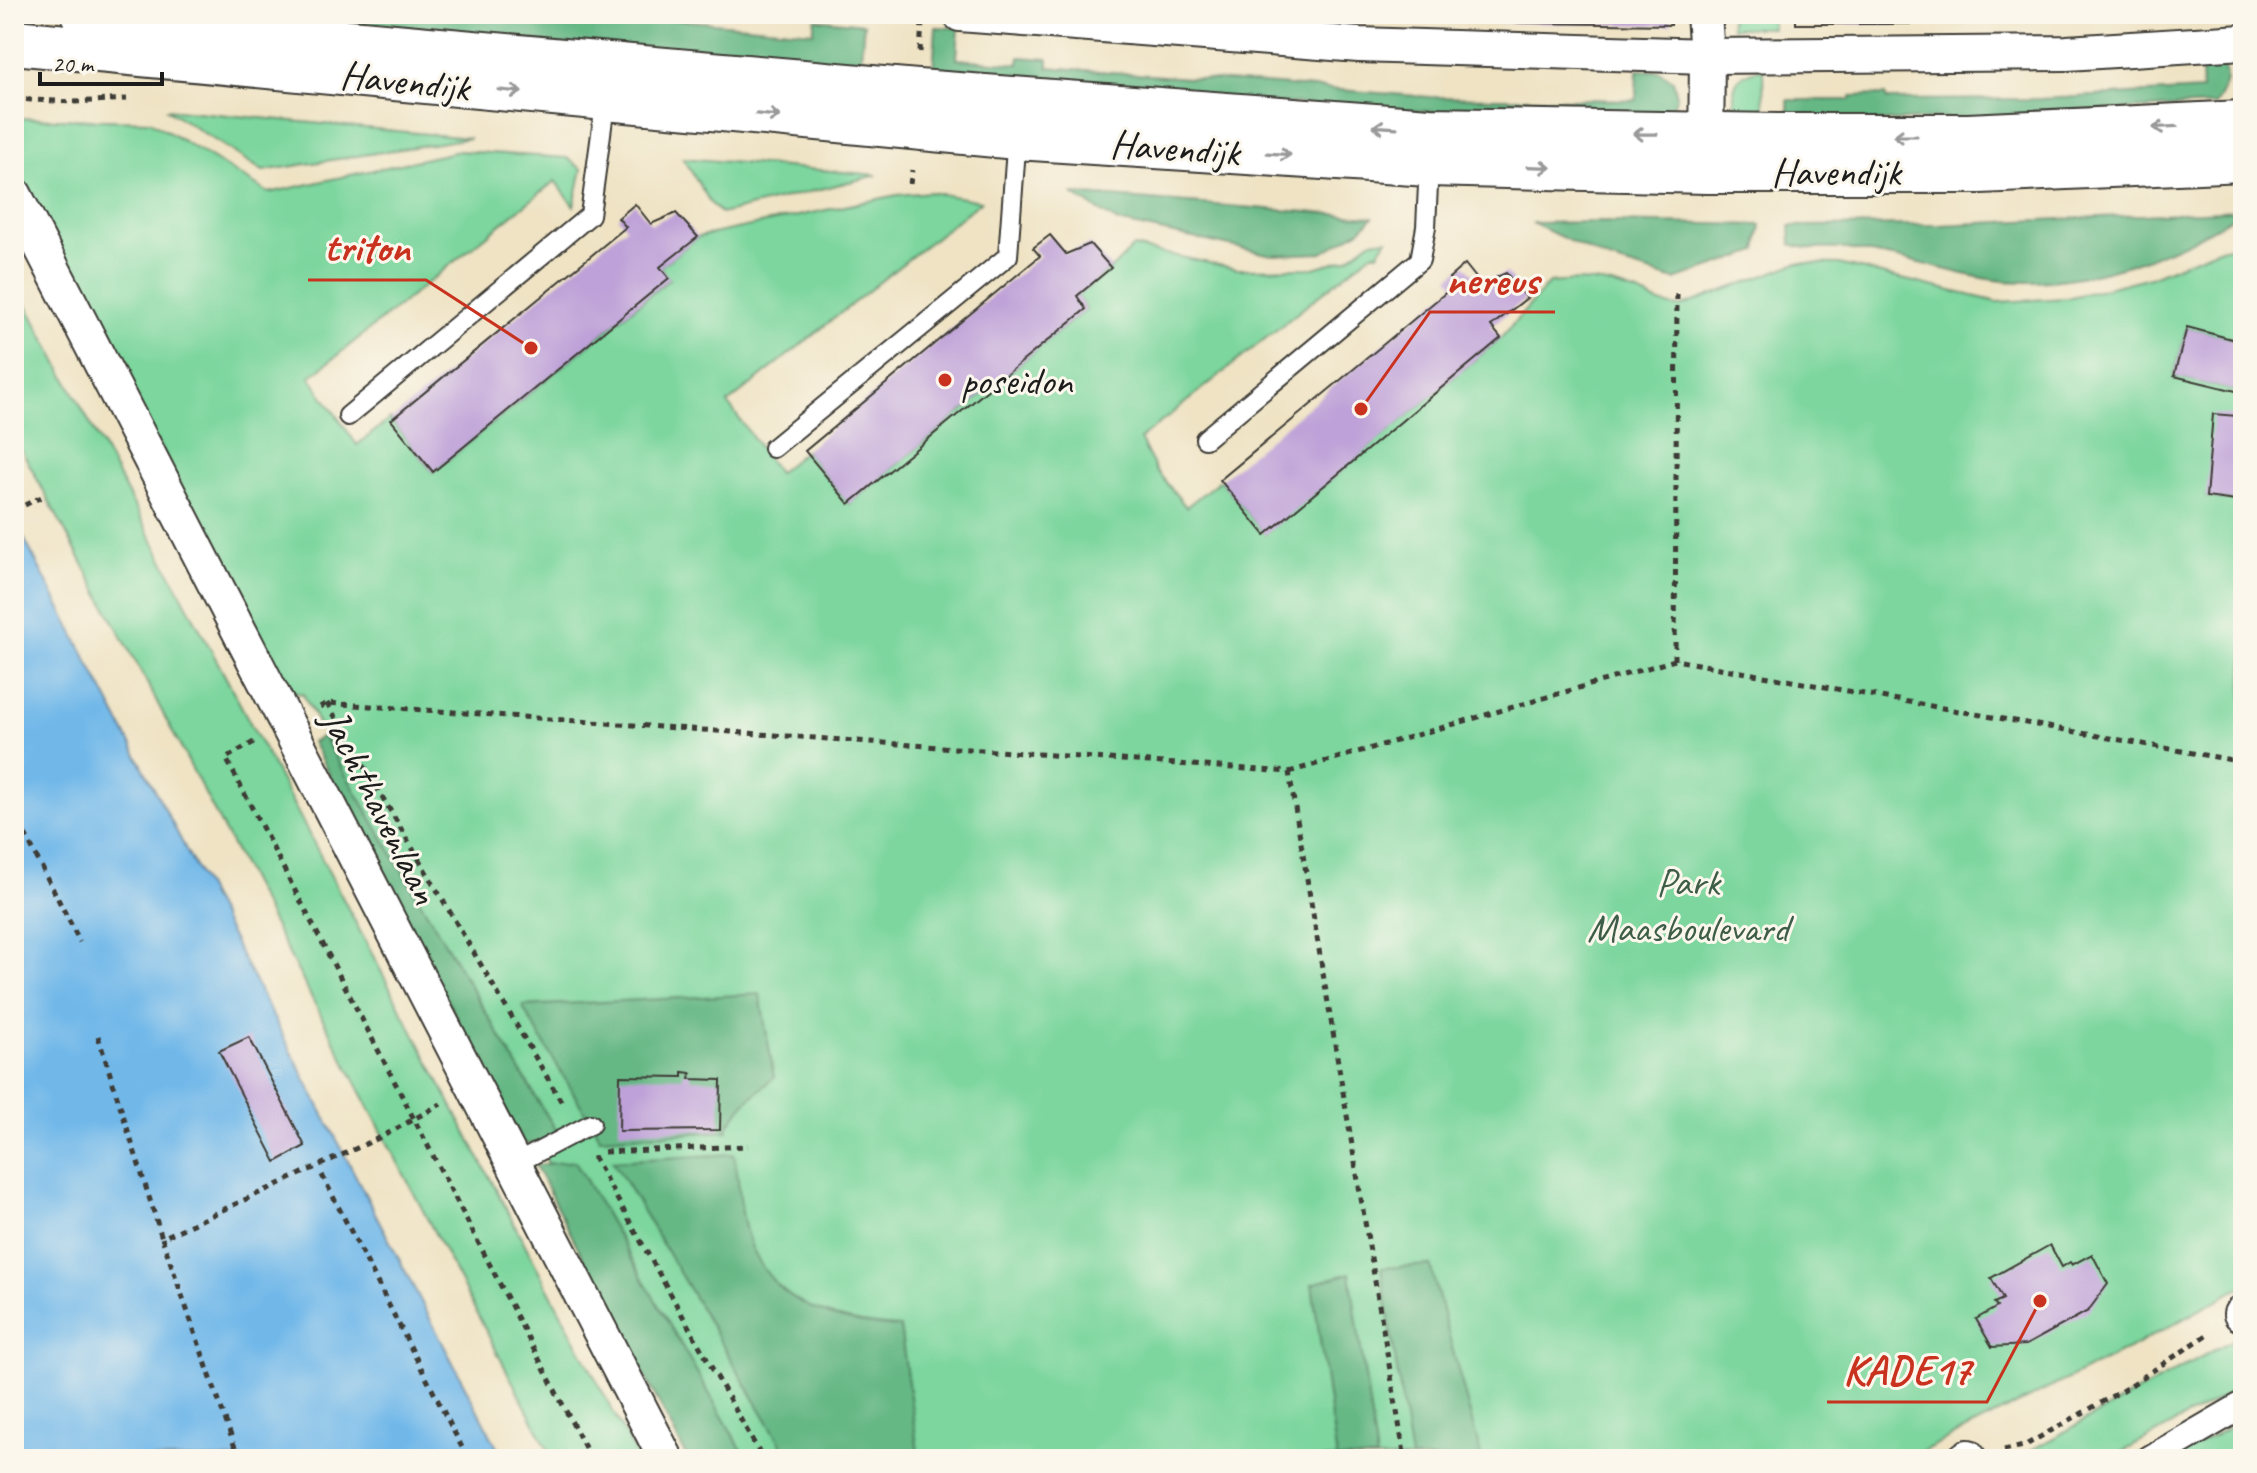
<svg xmlns="http://www.w3.org/2000/svg" width="2257" height="1473" font-family="Caveat,sans-serif">
	<style>
		.green { fill: #7cd69d; stroke: #4c795c; stroke-width: 2 }
		.forest { fill: #65b784; stroke: #406a50; stroke-width: 2 }
		.water { fill: #71b8e9; stroke: #466a82; stroke-width: 2 }
		.building { fill: #bea1d8 }
		.lines { fill: none; stroke-linecap: round; stroke-linejoin: round }
		.service-casing { stroke: #3c3a35; stroke-width: 22 }
		.pedestrian-casing { stroke: #3c3a35; stroke-width: 30 }
		.minor-casing { stroke: #3c3a35; stroke-width: 38 }
		.tertiary-casing { stroke: #3c3a35; stroke-width: 48 }
		.path { stroke: #3c3a35; stroke-width: 5; stroke-dasharray: 6 6; stroke-linecap: butt }
		.service { stroke: #fff; stroke-width: 18 }
		.pedestrian { stroke: #fff; stroke-width: 26 }
		.minor { stroke: #fff; stroke-width: 34 }
		.tertiary { stroke: #fff; stroke-width: 44 }
		.oneway { stroke: #999 }
		.poi-dot { fill: #c8321e; stroke: #fbf7ec; stroke-width: 3 }
		.labels { text-anchor: middle; stroke-width: 6; stroke-linejoin: round; paint-order: stroke }
		.street-label { font-size: 40px; fill: #1c1c1c; stroke: #fbf7ec }
		.poi-label { font-size: 40px; fill: #1c1c1c; stroke: #fbf7ec; text-anchor: start }
		.park-label { font-size: 40px; fill: #3e5d49; stroke: #fbf7ec }
		.leader { fill: none; stroke: #c8321e; stroke-width: 3 }
		.callout-dot { fill: #c8321e; stroke: #fbf7ec; stroke-width: 3 }
		.callout-label { font-size: 42px; text-anchor: middle; font-weight: bold; fill: #c8321e; stroke: #fbf7ec; stroke-width: 6; stroke-linejoin: round; paint-order: stroke }
	</style>
	<rect width="100%" height="100%" fill="#fbf7ec"/>
	<filter id="ink" filterUnits="userSpaceOnUse"><feTurbulence type="fractalNoise" baseFrequency=".0125" numOctaves="2"/><feDisplacementMap in="SourceGraphic" scale="16" xChannelSelector="R" yChannelSelector="G"/><feConvolveMatrix kernelMatrix="1 2 1 2 8 2 1 2 1" color-interpolation-filters="sRGB"/></filter>
	<filter id="wash" filterUnits="userSpaceOnUse"><feTurbulence type="fractalNoise" baseFrequency=".006" numOctaves="4" result="noise"/><feDisplacementMap in="SourceGraphic" scale="32" xChannelSelector="R" yChannelSelector="G"/><feGaussianBlur stdDeviation="1.8" result="paint"/><feColorMatrix in="noise" values="0 0 0 0 0 0 0 0 0 0 0 0 0 0 0 0 0 1.4 0 .05"/><feComposite in="paint" operator="in"/></filter>
	<g filter="url(#wash)">
		<rect width="100%" height="100%" fill="#efe3c4"/>
		<g class="green">
			<path d="M1730 14H1772V28H1731Z"/>
			<path d="M1763 69 1764 125C1758 123 1750 122 1745 119 1739 116 1736 109 1735 103 1730 81 1743 71 1763 69Z"/>
			<path d="M166 109 470 138 263 171Z"/>
			<path d="M14 118 150 121 269 193 459 151 567 158 582 169 574 206 555 181 310 377 357 445 390 419 433 472 669 279 660 267 698 237 897 195 930 192 981 201 728 403 778 473 805 451 849 504 1086 309 1077 296 1113 267 1133 247 1238 269 1314 268 1348 258 1371 241 1387 239 1378 253H1372L1140 439 1156 470 1186 507 1220 480 1265 534 1501 338 1549 283C1582 280 1599 280 1632 291 1651 297 1659 306 1680 307L1797 263 1839 264 1998 302 2067 298 2150 277 2215 250 2243 244V307L2234 340 2187 327 2174 376 2240 392 2237 416 2206 497 2243 502V1286L2136 1345 1907 1459H719L575 1215 303 694 292 692 281 682 21 178 14 157Z"/>
			<path d="M683 158 877 175 721 214 711 204Z"/>
			<path d="M14 281 271 762 638 1459H553L146 681 14 436Z"/>
			<path d="M2243 1334V1386L2110 1459H2015Z"/>
			<path d="M2243 1420V1459H2172Z"/>
		</g>
		<g class="forest">
			<path d="M184 14H613L813 32 815 19 864 24 861 57 908 62 906 81Z"/>
			<path d="M936 27 959 28 957 59 1019 64 1020 57 1048 59V67L1430 97 1636 100 1637 70 1659 71 1673 80 1677 96 1670 114 1655 124 932 84Z"/>
			<path d="M2200 54C2231 61 2232 80 2215 105L1789 126 1788 100H1851V96L1885 95 1887 100 2039 99 2202 90Z"/>
			<path d="M1072 194 1373 217 1360 230 1322 253 1272 255 1118 222Z"/>
			<path d="M2243 210C2178 255 2075 291 1995 280 1959 275 1923 262 1887 256 1873 254 1859 250 1845 249 1826 248 1808 251 1791 244L1790 226 1939 225Z"/>
			<path d="M1603 222 1761 225 1757 251 1675 280 1609 260 1532 223Z"/>
			<path d="M323 736 541 1106 563 1141 523 1144 312 742Z"/>
			<path d="M760 994 774 1077 746 1102 727 1127 728 1131 600 1138 522 1006Z"/>
			<path d="M734 1154C740 1182 739 1214 749 1240 772 1306 837 1324 900 1327L919 1459H790L613 1161Z"/>
			<path d="M575 1161 747 1459H688L535 1165Z"/>
			<path d="M1430 1265 1482 1459H1411L1381 1268Z"/>
			<path d="M1350 1273 1377 1459H1337L1312 1284Z"/>
		</g>
		<path class="water" d="M14 519 503 1459H14Z"/>
		<g id="blocks">
			<g class="building">
				<path d="M1463 14H1671V25L1463 22Z"/>
				<rect x="1796" y="14" width="167" height="10"/>
				<path d="M635 204 651 224 676 213 698 237 660 267 669 278 433 472 391 420 626 227 618 218Z"/>
				<path d="M1050 235 1066 254 1090 244 1111 268 1077 296 1086 309 849 504 805 451 1040 256 1033 248Z"/>
				<path d="M1465 264 1481 284 1506 273 1527 298 1491 326 1501 338 1265 535 1220 480 1455 285 1449 278Z"/>
				<path d="M2187 327 2243 342V502L2206 497 2213 414 2237 416 2240 392 2174 376Z"/>
				<path d="M249 1037 305 1146 276 1162 219 1051Z"/>
				<path d="M683 1072 691 1073 690 1079 721 1080 720 1130 619 1131 620 1076 683 1077Z"/>
				<path d="M2050 1245 2062 1267 2070 1262 2072 1265 2092 1254 2108 1284 2088 1311 2026 1345 1992 1347 1976 1319 1997 1307 1994 1303 2003 1299 1991 1278Z"/>
			</g>
		</g>
	</g>
	<g filter="url(#ink)">
		<use href="#blocks" fill-opacity="0" stroke="#3c3a35" stroke-width="2"/>
		<g class="lines">
			<defs>
				<g id="service">
					<path d="M348 416 590 215 606 97"/>
					<path d="M1205 439 1420 260 1426 227 1429 164"/>
					<path d="M773 448 1008 256 1017 135"/>
					<path d="M515 1164 591 1124"/>
				</g>
				<path id="pedestrian" d="M2150 1459 2243 1405"/>
				<g id="minor">
					<path d="M960 14 1359 45 1707 56 2067 53 2243 42"/>
					<path d="M1704 14 1707 56 1706 157"/>
					<path d="M14 194 666 1459"/>
					<path d="M2241 1314 2243 1313"/>
					<path d="M1965 1459 1968 1457"/>
				</g>
				<g id="tertiary">
					<path d="M84 14 296 37 608 65 917 92 1429 130 1778 136H1968L2243 123"/>
					<path d="M14 42 1017 137 1429 164 1706 171H1980L2243 159"/>
				</g>
			</defs>
			<use href="#service" class="service-casing"/>
			<use href="#pedestrian" class="pedestrian-casing"/>
			<use href="#minor" class="minor-casing"/>
			<use href="#tertiary" class="tertiary-casing"/>
			<g class="path">
				<path d="M920 52 922 22"/>
				<path d="M14 99 74 102 127 99"/>
				<path d="M910 184 912 170"/>
				<path d="M14 510 46 495"/>
				<path d="M1675 660 1677 291"/>
				<path d="M327 703 564 1106"/>
				<path d="M320 707 327 703 1289 772 1405 1459"/>
				<path d="M254 742 226 758 591 1459"/>
				<path d="M1289 772 1675 660 2243 762"/>
				<path d="M14 813 80 942"/>
				<path d="M98 1036 162 1238"/>
				<path d="M604 1152 748 1146"/>
				<path d="M593 1156 763 1459"/>
				<path d="M322 1175 468 1459"/>
				<path d="M2239 1278 2243 1111"/>
				<path d="M2004 1450 2024 1446 2125 1389 2210 1333"/>
				<path d="M239 1459 162 1238 383 1136 441 1104"/>
			</g>
			<use href="#service" class="service"/>
			<use href="#pedestrian" class="pedestrian"/>
			<use href="#minor" class="minor"/>
			<use href="#tertiary" class="tertiary"/>
		</g>
		<defs><path id="oneway-shaft" d="M-6 0H5M1.5-3L5.5 0L1.5 3" fill="none" stroke-width="1.6" stroke-linecap="round" stroke-linejoin="round" transform="scale(2)"/></defs>
		<g class="oneway">
			<use href="#oneway-shaft" transform="translate(510 91) rotate(6)"/>
			<use href="#oneway-shaft" transform="translate(768 115) rotate(5)"/>
			<use href="#oneway-shaft" transform="translate(1385 127) rotate(-176)"/>
			<use href="#oneway-shaft" transform="translate(2165 127) rotate(177)"/>
			<use href="#oneway-shaft" transform="translate(1645 134) rotate(-179)"/>
			<use href="#oneway-shaft" transform="translate(1905 136) rotate(180)"/>
			<use href="#oneway-shaft" transform="translate(1279 154) rotate(4)"/>
			<use href="#oneway-shaft" transform="translate(1539 167) rotate(2)"/>
		</g>
	</g>
	<circle class="poi-dot" cx="945" cy="380" r="8"/>
	<g class="labels">
		<g class="street-label">
			<text transform="translate(405 80) rotate(6)" y="14">Havendijk</text>
			<text transform="translate(1175 147) rotate(4)" y="14">Havendijk</text>
			<text x="1836" y="185">Havendijk</text>
			<text transform="translate(381 806) rotate(63)" y="14">Jachthavenlaan</text>
		</g>
		<g class="poi-label">
			<text x="961" y="394">poseidon</text>
		</g>
		<g class="park-label">
			<text x="1688" y="895">Park<tspan x="1688" dy="46">Maasboulevard</tspan></text>
		</g>
	</g>
	<path class="leader" d="M531 348L426 280H308M1361 409L1430 312H1555M2040 1301L1987 1402H1827"/>
	<g class="callout-dot">
		<circle cx="531" cy="348" r="8"/>
		<circle cx="1361" cy="409" r="8"/>
		<circle cx="2040" cy="1301" r="8"/>
	</g>
	<g class="callout-label">
		<text x="367" y="261">triton</text>
		<text x="1492" y="294">nereus</text>
		<text x="1907" y="1384">KADE17</text>
	</g>
	<rect width="2257" height="1473" fill="none" stroke="#fbf7ec" stroke-width="48"/>
	<path d="M40 72v12h122v-12" fill="none" stroke="#1c1c1c" stroke-width="4"/>
	<text x="52" y="72" font-size="24" fill="#1c1c1c" stroke="#fbf7ec" stroke-width="6" paint-order="stroke">20 m</text>
</svg>
